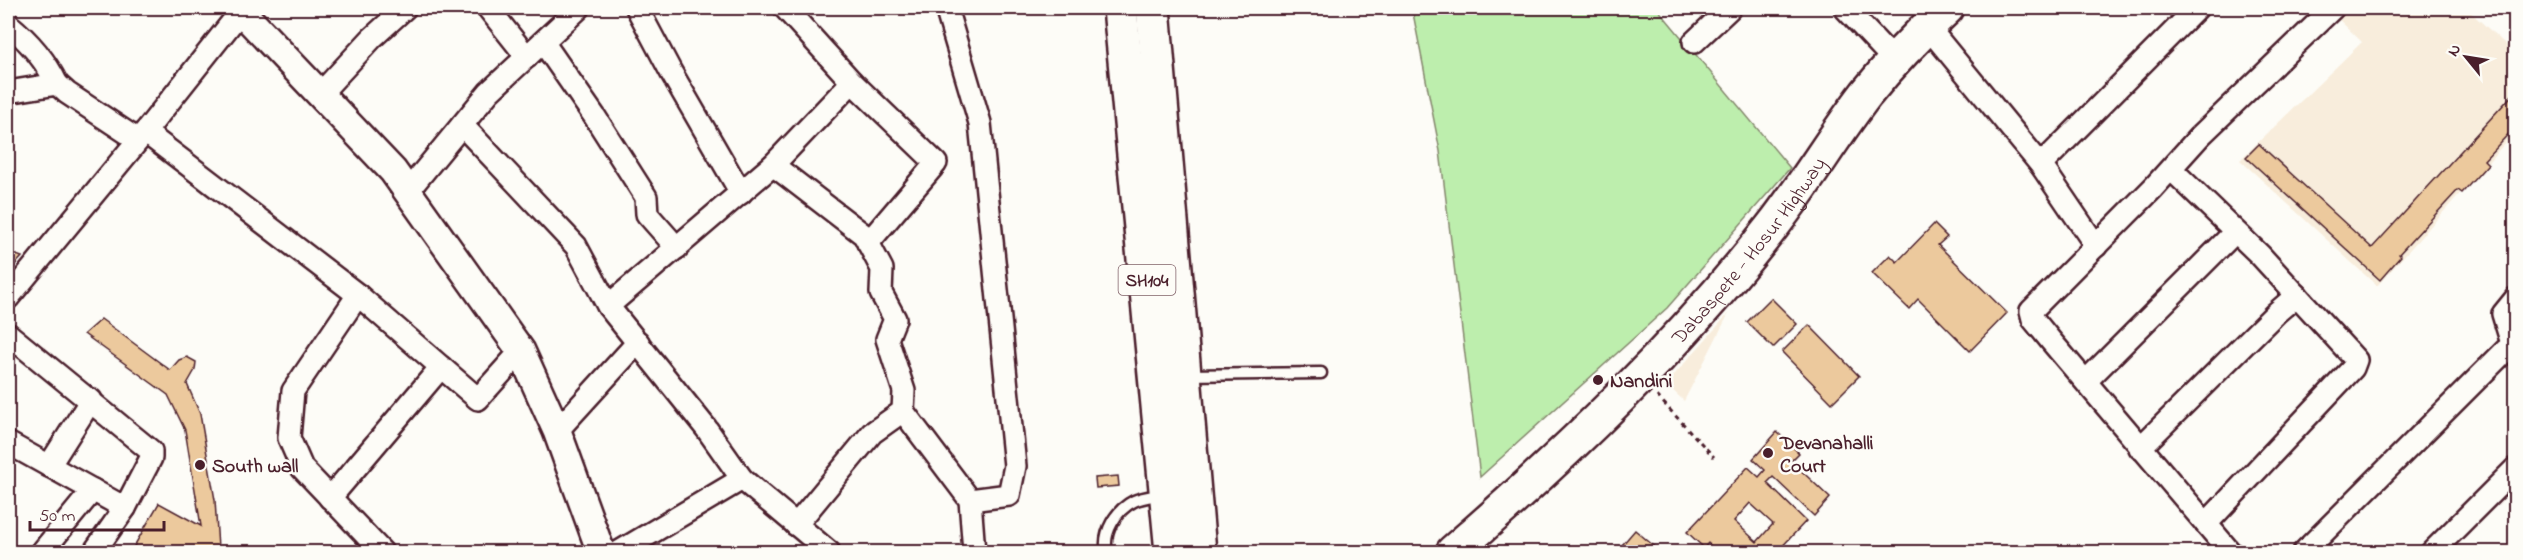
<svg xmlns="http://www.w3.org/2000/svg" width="2523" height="560" font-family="'Indie Flower',sans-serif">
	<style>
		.built { fill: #f8eddc }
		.green { fill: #bdeead; stroke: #84866c; stroke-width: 1.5 }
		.building { fill: #ecc99d; stroke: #4a1f2b; stroke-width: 1.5; fill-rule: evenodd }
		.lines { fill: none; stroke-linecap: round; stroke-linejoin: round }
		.service-casing { stroke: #4a1f2b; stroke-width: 15 }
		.minor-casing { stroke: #4a1f2b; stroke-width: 26 }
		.tertiary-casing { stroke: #4a1f2b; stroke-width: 32 }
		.primary-casing { stroke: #4a1f2b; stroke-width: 38 }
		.path { stroke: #4a1f2b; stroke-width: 3; stroke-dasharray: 4.5 4.5; stroke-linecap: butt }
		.service { stroke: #fdfcf7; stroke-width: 10 }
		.minor { stroke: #fdfcf7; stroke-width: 21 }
		.tertiary { stroke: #fdfcf7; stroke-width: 27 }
		.primary { stroke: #fdfcf7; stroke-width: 33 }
		.poi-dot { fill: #4a1f2b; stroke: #fdfcf7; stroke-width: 2 }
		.labels { text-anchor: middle; stroke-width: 5; stroke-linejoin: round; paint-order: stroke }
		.shield { fill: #fdfcf7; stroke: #806168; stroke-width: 1.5 }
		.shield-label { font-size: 18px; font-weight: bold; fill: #4a1f2b }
		.street-label { font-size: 20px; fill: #4a1f2b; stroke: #fdfcf7 }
		.poi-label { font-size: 20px; font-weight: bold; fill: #4a1f2b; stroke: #fdfcf7; text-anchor: start }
	</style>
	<rect width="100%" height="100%" fill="#fdfcf7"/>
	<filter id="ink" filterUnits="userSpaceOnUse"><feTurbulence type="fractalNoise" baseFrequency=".0167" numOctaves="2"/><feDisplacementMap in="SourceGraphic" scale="12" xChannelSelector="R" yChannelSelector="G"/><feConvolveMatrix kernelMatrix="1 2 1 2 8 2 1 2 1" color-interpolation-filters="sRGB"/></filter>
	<g filter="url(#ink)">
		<g class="built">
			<path d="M2341 8H2466L2515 53V132L2377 286 2240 160 2362 42 2334 15Z"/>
			<path d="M1729 313 1684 401 1666 384Z"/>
		</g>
		<path class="green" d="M1412 8H1657L1790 168 1667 308 1480 477 1440 151Z"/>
		<g class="building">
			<path d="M2516 91V126L2484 160 2488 164 2462 193 2458 190 2399 254 2401 256 2380 280 2246 157 2259 144 2372 248Z"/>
			<path d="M1934 224 1947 237 1938 245 2007 313 1970 351 1918 299 1909 309 1872 273 1890 255 1897 262Z"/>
			<path d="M8 252 22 257 8 272Z"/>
			<path d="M1771 298 1797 324 1773 348 1747 322Z"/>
			<path d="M101 319 170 370 179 360 187 357 196 362 195 370 187 384 200 414 215 500 218 548 228 552H141L133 548 159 503 201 526 185 430 168 395 84 334Z"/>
			<path d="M1809 325 1859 376 1832 403 1782 352Z"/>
			<path d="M1777 432 1799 453 1791 461 1830 498 1814 516 1773 477 1767 483 1806 521 1777 552H1717L1708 543 1704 548 1687 532 1748 467 1759 477 1765 470 1753 459ZM1750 503 1773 524 1757 542 1734 521Z"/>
			<path d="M1118 476 1119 486 1096 488 1095 478Z"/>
			<path d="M1635 530 1661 552H1616Z"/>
		</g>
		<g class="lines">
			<defs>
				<g id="service">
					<path d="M1187 375 1321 373"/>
					<path d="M1107 552C1102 533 1116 510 1134 501 1142 497 1154 496 1163 494"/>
				</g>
				<g id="minor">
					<path d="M488 8 527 57"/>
					<path d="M637 8 671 72 741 193"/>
					<path d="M785 8 852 82 936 163 868 243"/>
					<path d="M946 8 980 123 1015 466 1009 495 970 500"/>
					<path d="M1845 8 1894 60"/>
					<path d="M8 24C29 41 45 59 57 84"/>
					<path d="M1927 26 2041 165 2096 246"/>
					<path d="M543 42 595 117 646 197 647 214 677 248"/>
					<path d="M1694 42 1730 8"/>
					<path d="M8 92 57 84 67 93 138 140"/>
					<path d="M320 94 372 38 405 8"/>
					<path d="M462 125 576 246 608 306"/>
					<path d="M145 132 358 295 478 399 521 351"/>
					<path d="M773 165 864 235 882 269 881 293 895 319 887 339 904 391 903 411"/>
					<path d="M2041 165 2197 8"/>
					<path d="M2171 169 2260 255 2356 360 2353 368 2206 524"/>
					<path d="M407 192 489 92 579 8"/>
					<path d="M358 295 293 391 289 438 302 468 382 552"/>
					<path d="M8 298 145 132 241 11"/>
					<path d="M8 334 151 451V458L125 508 94 552"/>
					<path d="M2513 347 2503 314 2516 298"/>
					<path d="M2086 381 2235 232"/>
					<path d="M557 431 638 342"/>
					<path d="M8 443 125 508"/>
					<path d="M2140 448 2276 313 2297 295"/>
					<path d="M49 466 91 400"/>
					<path d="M742 479 706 428 608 306 773 165 852 82"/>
					<path d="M330 498 441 367"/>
					<path d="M796 525 872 433 903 411 970 500 974 552"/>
					<path d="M42 552 93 490"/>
					<path d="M619 552 742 479 829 552"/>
					<path d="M2230 552 2051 341 2033 319 2031 311 2153 188 2199 137 2333 8"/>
					<path d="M2304 552 2506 350 2516 347"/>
					<path d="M2432 552 2516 468"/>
				</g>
				<path id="tertiary" d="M238 8 393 171 521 351 557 431 601 552"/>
				<g id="primary">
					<path d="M1120 8 1172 552"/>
					<path d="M1153 8 1199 552"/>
					<path id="s1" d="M1453 552C1567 453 1678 347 1771 228 1805 185 1833 137 1866 94 1891 63 1918 35 1947 8"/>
				</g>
			</defs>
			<use href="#service" class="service-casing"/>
			<use href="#minor" class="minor-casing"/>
			<use href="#tertiary" class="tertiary-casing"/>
			<use href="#primary" class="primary-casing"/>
			<path class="path" d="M1657 396 1714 457"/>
			<use href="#service" class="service"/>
			<use href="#minor" class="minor"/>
			<use href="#tertiary" class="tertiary"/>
			<use href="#primary" class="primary"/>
		</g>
	</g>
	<g class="poi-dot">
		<circle cx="1598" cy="380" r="6"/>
		<circle cx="1768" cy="453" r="6"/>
		<circle cx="200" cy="465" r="6"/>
	</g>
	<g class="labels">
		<rect class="shield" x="1118.5" y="265" width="57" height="30" rx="4.5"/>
		<g class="shield-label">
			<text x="1147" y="286">SH104</text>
		</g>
		<g class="street-label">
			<text dy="7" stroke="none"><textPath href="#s1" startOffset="423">Dabaspete - Hosur Highway</textPath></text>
		</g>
		<g class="poi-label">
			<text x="1610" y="387">Nandini</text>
			<text x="1780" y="449">Devanahalli<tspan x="1780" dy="23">Court</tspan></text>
			<text x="212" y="472">South wall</text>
		</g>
	</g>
	<rect width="2523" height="560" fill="none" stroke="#fdfcf7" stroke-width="30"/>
	<rect x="15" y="15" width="2493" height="530" fill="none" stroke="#4a1f2b" stroke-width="2" filter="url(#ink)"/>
	<g transform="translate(2466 57) rotate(300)" stroke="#fdfcf7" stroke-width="4.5" paint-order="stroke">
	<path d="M0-4.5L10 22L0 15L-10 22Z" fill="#4a1f2b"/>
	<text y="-9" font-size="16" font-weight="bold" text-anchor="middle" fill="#4a1f2b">N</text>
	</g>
	<path d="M30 521v9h134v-9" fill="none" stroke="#4a1f2b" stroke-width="3"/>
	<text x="39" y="521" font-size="18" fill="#4a1f2b" stroke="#fdfcf7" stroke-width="4.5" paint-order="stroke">50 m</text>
</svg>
